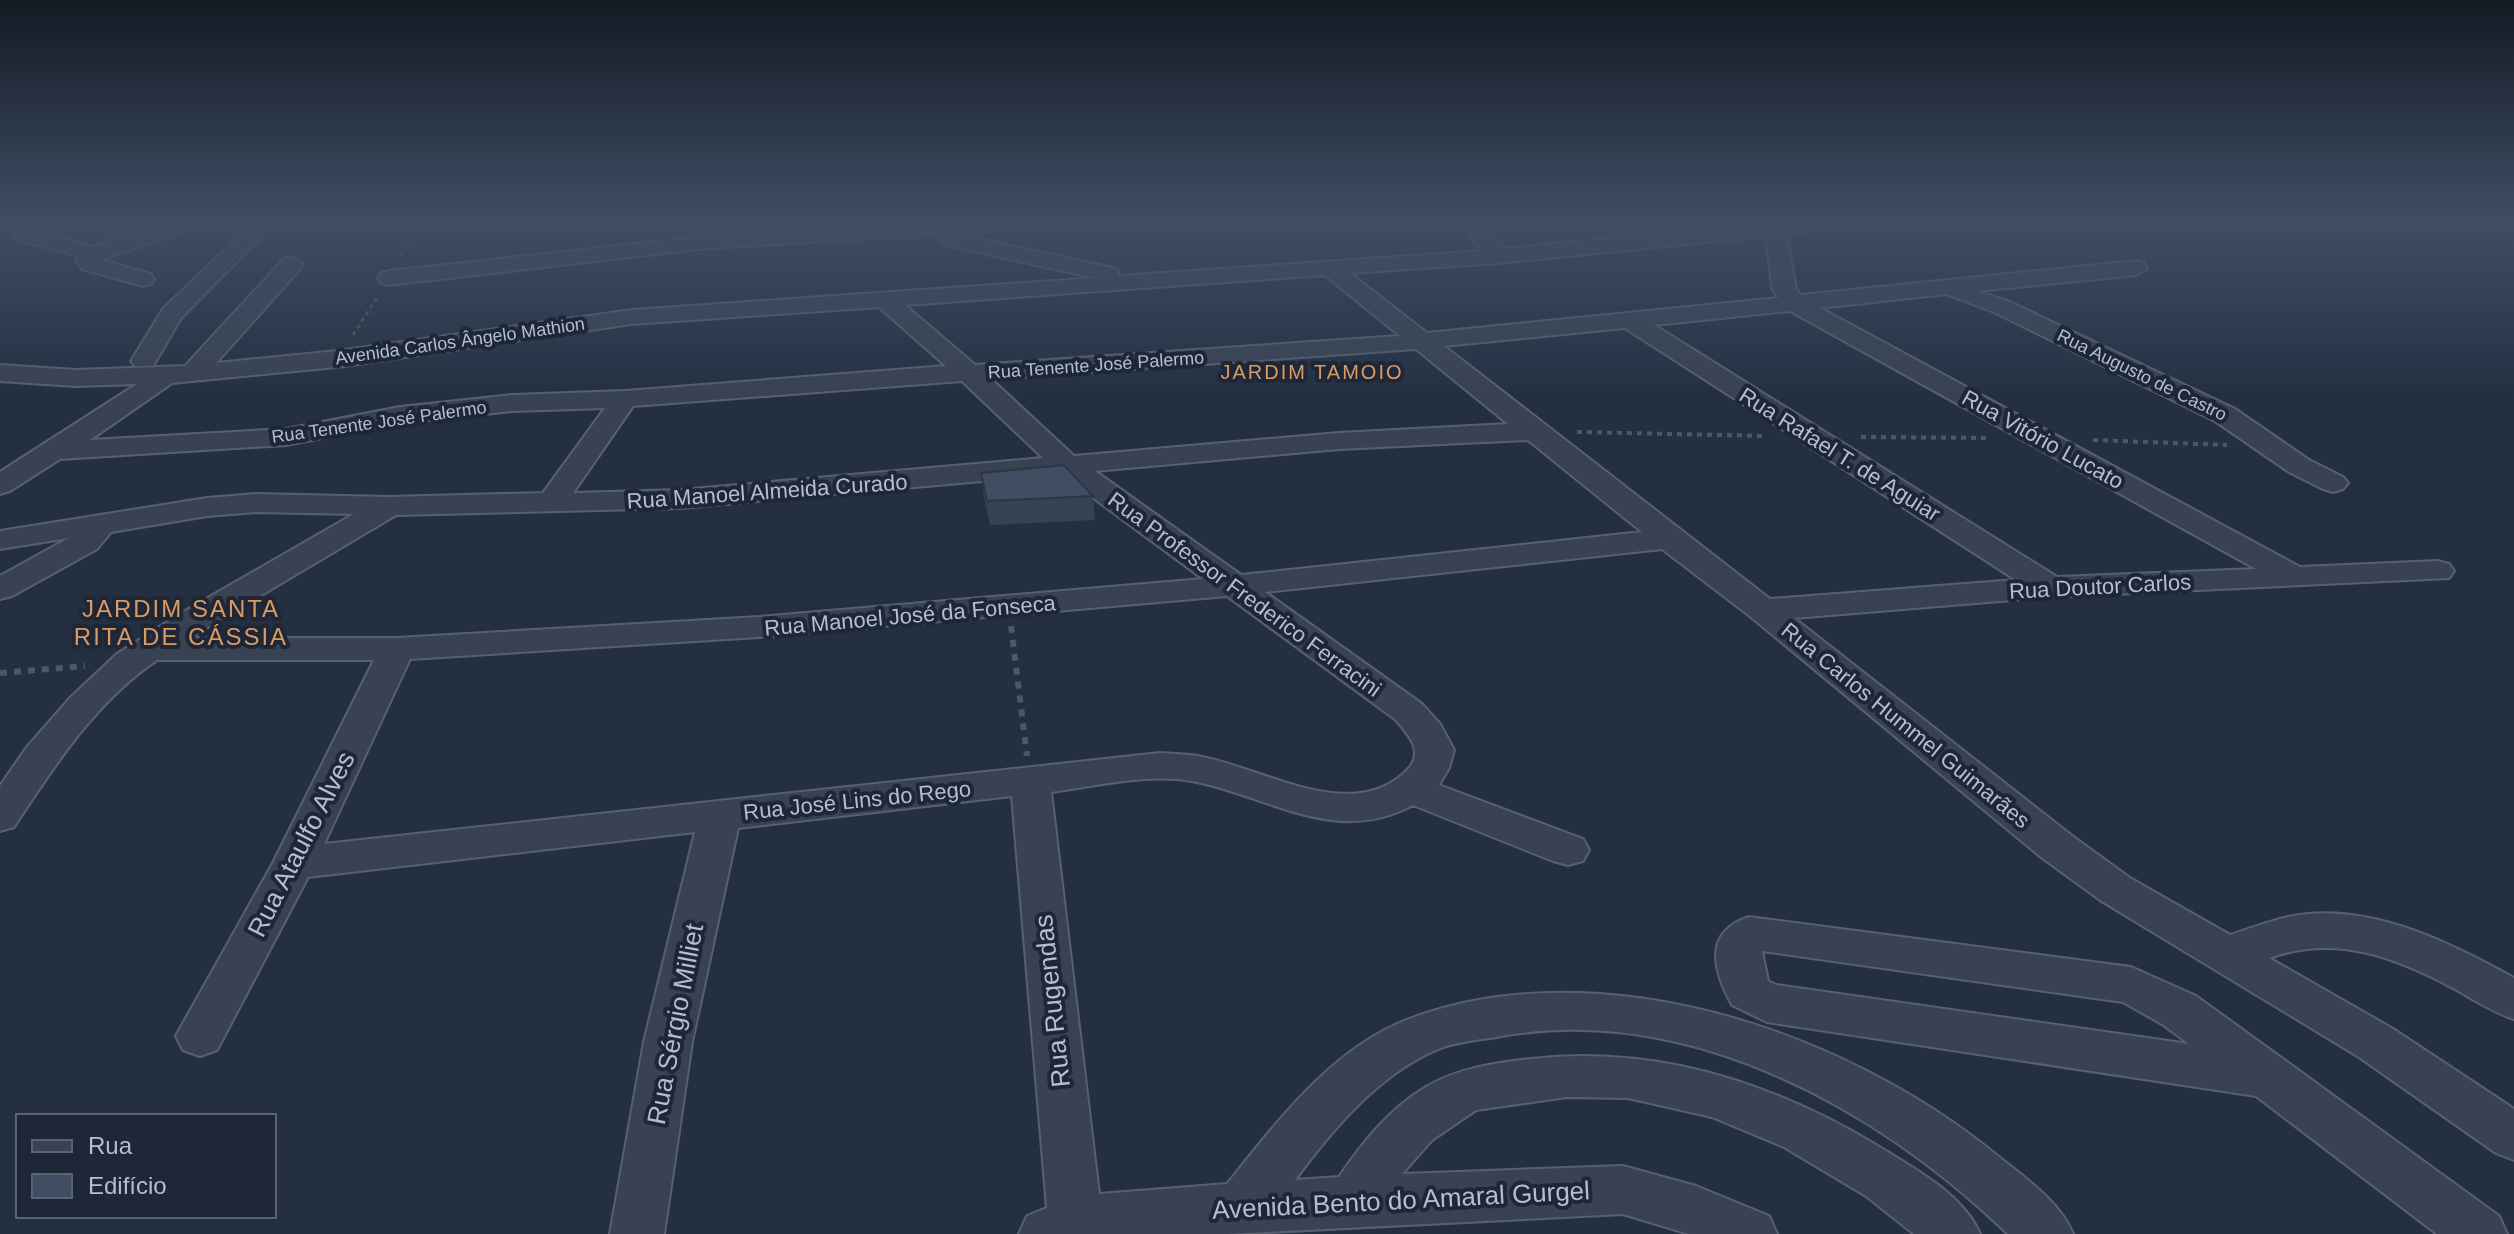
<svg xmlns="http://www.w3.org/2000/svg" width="2514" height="1234" font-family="Arial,sans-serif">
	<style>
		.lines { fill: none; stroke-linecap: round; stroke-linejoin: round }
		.minor-casing { stroke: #57606f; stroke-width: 4 }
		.path-far2 { stroke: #455c60; stroke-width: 3; stroke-dasharray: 4 4; stroke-linecap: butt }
		.path-far1 { stroke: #455c60; stroke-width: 4; stroke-dasharray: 5 5; stroke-linecap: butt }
		.path { stroke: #455c60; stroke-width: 6; stroke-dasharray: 7 7; stroke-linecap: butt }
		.minor { fill: #394252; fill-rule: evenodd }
		.wall { fill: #374254 }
		.building { fill: #404d62; stroke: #2d3645; stroke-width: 2 }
		.labels { text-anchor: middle; stroke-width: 8; stroke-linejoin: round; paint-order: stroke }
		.far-street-label { font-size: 18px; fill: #b6bdcc; stroke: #1e2737 }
		.far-neighbourhood-label { font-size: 20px; letter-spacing: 2px; fill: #db9a61; stroke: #1e2737 }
		.street-label { font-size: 22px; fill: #b6bdcc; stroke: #1e2737 }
		.neighbourhood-label { font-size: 24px; letter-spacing: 2px; fill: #db9a61; stroke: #1e2737 }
		.near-street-label { font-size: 26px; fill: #b6bdcc; stroke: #1e2737 }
	</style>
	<rect width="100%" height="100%" fill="#243042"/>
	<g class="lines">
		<defs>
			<g id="minor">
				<path d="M11 223H32L33 230 94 247 119 239 90 227 87 223H117L140 232 165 223 194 224 191 228 101 260 151 274 154 279 151 284 143 286 82 269 76 260 79 256 16 239Z"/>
				<path d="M253 223H275L181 318 153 366H135L131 361 163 309Z"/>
				<path d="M906 223H1020L1010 229 952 233 1117 269 1119 276 1483 251 1460 223H1482L1505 249 1756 223H1840L1830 229 1786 234 1796 288 1800 295 2136 261 2144 263 2147 268 2136 275 1977 291 2010 302 2235 409 2309 460 2343 477 2348 483 2343 489 2333 492 2323 489 2289 472 2215 421 1994 312 1946 294 1820 308 2300 567 2438 561 2449 564 2454 571 2449 578 2050 597 1794 618 2071 835 2130 878 2230 935C2255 927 2282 916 2308 914 2381 908 2452 944 2514 978V1019C2492 1012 2473 999 2453 988 2395 957 2335 934 2269 958L2393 1029 2514 1109V1160L2496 1153 2359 1057 2100 900 2041 857 1751 617 1662 549 1265 592 1422 704 1440 724 1454 750 1449 768 1439 785 1583 839 1589 850 1583 861 1568 865 1553 861 1413 805C1337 846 1272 798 1197 782 1151 772 1097 786 1051 792L1099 1194 1227 1184C1277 1122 1332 1048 1409 1019 1599 948 1842 1030 1994 1153 2022 1176 2059 1200 2073 1234H2008C1877 1108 1689 1003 1501 1036 1481 1040 1456 1041 1436 1050 1378 1075 1332 1130 1295 1180L1339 1177C1363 1142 1389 1109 1426 1087 1458 1068 1495 1063 1531 1059 1654 1045 1771 1082 1876 1145 1913 1168 1963 1194 1980 1234H1914L1866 1196 1784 1147 1712 1117 1628 1098 1567 1097 1476 1110 1432 1140 1402 1174 1623 1166 1696 1186 1769 1216 1777 1234H1689L1623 1214 1228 1234H1019L1027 1216 1047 1208 1012 796 738 828 692 1042 664 1234H610L644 1042 695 832 308 877 217 1050 200 1056 183 1050 176 1036 273 863 374 660H157C96 701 54 766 14 827L0 831V786L27 747 70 698 117 654 180 614 354 514 257 512 207 516 111 532 97 549 12 596 0 599V576L69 538 0 549V531L207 498 257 494 390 497 543 493 605 408 513 411 400 423 286 445 60 459 10 491 0 494V472L137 384 76 386 0 381V365L76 370 185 366 284 259 292 257 303 264 300 269 216 363 337 351 632 310 1095 278 942 244 939 239 947 233 699 249 389 285 381 283 378 278 381 273 389 271 699 237ZM1766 236 1772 288 1778 298 1427 333 1350 273 1499 263ZM1325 275 1400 336 975 365 905 305ZM879 307 946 366 625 391 513 395 400 407 286 429 90 440 172 383 337 367 632 324ZM1790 311 2256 569 2057 577 1654 325ZM1625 328 2016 580 1770 599 1444 346ZM1416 349 1508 424 1339 433 1074 456 991 379ZM962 381 1043 458 681 490 573 493 633 406ZM1528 440 1642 532 1241 575 1095 471 1339 449ZM1061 474 1203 579 759 617 397 638H189L396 515 681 508ZM1227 596 1396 720C1408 734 1424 751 1409 768 1354 828 1261 766 1197 756 1185 754 1172 754 1160 753L324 844 410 659 759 637Z"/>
				<path d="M1749 917 2131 967 2196 996 2499 1216 2507 1234H2437L2256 1096 1767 1022 1732 1005C1713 970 1703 932 1749 917ZM1762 951 2123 1002 2162 1024 2189 1044 1776 985 1768 981Z"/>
			</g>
		</defs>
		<use href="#minor" class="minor-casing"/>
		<g class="path-far2">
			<path d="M401 256 418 223"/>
			<path d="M353 335 378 296"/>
		</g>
		<g class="path-far1">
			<path d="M1577 432 1767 436"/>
			<path d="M1861 437 1991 438"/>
			<path d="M2093 440 2227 445"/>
		</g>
		<g class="path">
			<path d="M1011 626 1027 756"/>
			<path d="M0 673 85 666"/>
		</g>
		<use href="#minor" class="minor"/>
	</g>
	<path class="wall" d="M981 473 1093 496 1095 520 990 525 984 497Z"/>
	<path class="building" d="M1064 465 1093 496 987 501 981 473Z"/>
	<linearGradient id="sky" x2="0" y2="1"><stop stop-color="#141a24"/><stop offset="0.56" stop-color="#3f4e65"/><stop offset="1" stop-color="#3f4e65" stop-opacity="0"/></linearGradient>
	<rect width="2514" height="396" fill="url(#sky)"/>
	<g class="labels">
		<g class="far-street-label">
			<text transform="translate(460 341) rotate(-8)" y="6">Avenida Carlos Ângelo Mathion</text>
			<text transform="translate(1096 365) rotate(-4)" y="6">Rua Tenente José Palermo</text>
			<text transform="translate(2142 375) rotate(26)" y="6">Rua Augusto de Castro</text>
			<text transform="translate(379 422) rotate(-8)" y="6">Rua Tenente José Palermo</text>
		</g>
		<g class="far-neighbourhood-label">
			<text x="1312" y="379">JARDIM TAMOIO</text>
		</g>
		<g class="street-label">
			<text transform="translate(2043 439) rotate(29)" y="8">Rua Vitório Lucato</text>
			<text transform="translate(1840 454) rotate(32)" y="8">Rua Rafael T. de Aguiar</text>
			<text transform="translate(767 491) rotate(-4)" y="8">Rua Manoel Almeida Curado</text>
			<text transform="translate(2100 586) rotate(-3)" y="8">Rua Doutor Carlos</text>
			<text transform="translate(1245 594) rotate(36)" y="8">Rua Professor Frederico Ferracini</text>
			<text transform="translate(910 615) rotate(-5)" y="8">Rua Manoel José da Fonseca</text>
			<text transform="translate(1906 725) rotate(39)" y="8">Rua Carlos Hummel Guimarães</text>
			<text transform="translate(857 800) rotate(-6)" y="8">Rua José Lins do Rego</text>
		</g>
		<g class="neighbourhood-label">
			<text x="181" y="617">JARDIM SANTA<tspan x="181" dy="28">RITA DE CÁSSIA</tspan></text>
		</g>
		<g class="near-street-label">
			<text transform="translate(301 844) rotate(-63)" y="9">Rua Ataulfo Alves</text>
			<text transform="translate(1052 1001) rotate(-96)" y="9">Rua Rugendas</text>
			<text transform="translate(675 1024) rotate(-79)" y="9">Rua Sérgio Milliet</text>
			<text transform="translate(1401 1200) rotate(-3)" y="9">Avenida Bento do Amaral Gurgel</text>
		</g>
	</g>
	<rect x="16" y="1114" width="260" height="104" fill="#1e2737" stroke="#5b6373" stroke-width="2"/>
	<rect x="32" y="1140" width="40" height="12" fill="#394252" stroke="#5b6373" stroke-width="2"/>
	<text x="88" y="1154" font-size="24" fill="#b6bdcc">Rua</text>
	<rect x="32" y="1174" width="40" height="24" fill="#404d62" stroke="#5b6373" stroke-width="2"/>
	<text x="88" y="1194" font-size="24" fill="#b6bdcc">Edifício</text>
</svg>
